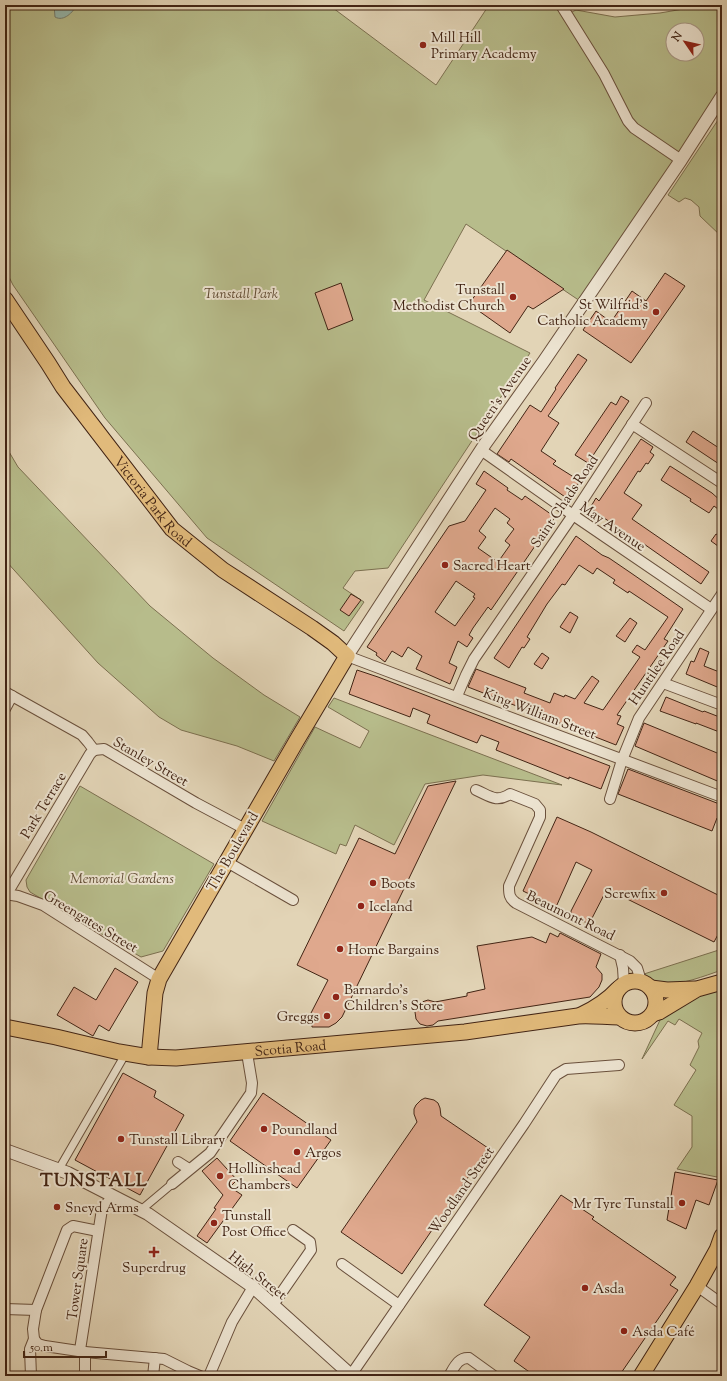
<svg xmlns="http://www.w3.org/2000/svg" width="727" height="1381" font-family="'Sorts Mill Goudy',serif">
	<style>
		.green { fill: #b7bc8b; stroke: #7c7050; fill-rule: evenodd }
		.water { fill: #95b8ad; stroke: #747d70 }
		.building { fill: #dfa88d; stroke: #422414; fill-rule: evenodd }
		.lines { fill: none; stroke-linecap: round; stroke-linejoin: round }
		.pedestrian-casing { stroke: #6a503c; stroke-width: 9 }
		.minor-casing { stroke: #6a503c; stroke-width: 12 }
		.tertiary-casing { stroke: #6a503c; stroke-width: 14 }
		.primary-casing { stroke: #422414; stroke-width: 17 }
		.pedestrian { stroke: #ece3d0; stroke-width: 7 }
		.minor { stroke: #ece3d0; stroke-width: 10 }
		.tertiary { stroke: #ece3d0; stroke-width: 12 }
		.primary { stroke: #e1ba7b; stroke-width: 15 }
		.poi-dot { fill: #8f2418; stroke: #ece3d0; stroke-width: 1.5 }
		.labels { text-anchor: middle; stroke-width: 4; stroke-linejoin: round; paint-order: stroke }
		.poi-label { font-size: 14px; fill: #422414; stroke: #ece3d0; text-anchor: start }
		.park-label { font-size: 14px; font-style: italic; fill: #5f4a32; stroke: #ece3d0 }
		.street-label { font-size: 14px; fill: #422414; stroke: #ece3d0 }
		.district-label { font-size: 18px; font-weight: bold; letter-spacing: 1px; fill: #422414; stroke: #ece3d0 }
	</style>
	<rect width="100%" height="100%" fill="#e2d4b6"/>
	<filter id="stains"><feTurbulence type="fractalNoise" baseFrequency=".005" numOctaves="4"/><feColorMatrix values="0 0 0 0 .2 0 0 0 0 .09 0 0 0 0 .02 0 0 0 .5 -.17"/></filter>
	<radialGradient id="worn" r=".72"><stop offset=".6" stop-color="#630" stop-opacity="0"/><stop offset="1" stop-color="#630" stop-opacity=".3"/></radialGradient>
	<g class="green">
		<path d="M5 5H329L436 85 489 5H561L568 14 576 10 615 17 660 13 707 5H722V95L580 301 466 224 424 300 530 353 388 568 355 571 343 588 364 602 344 631 207 538 105 418 13 285 5 269ZM673 30H697V54H673Z"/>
		<path d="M722 114V237L700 216 699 207 691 200 685 198 679 202 668 195Z"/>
		<path d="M5 445 18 467 150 606 213 658 264 695 300 717 274 761 237 746 181 730 159 717 98 663 5 560Z"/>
		<path d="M334 698 562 785 483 775 425 784 394 845 355 825 346 846 340 844 336 854 262 821 315 727 360 748 369 731 328 707Z"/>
		<path d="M80 786 214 864 163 951 141 957 30 892 27 887 26 880Z"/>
		<path d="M722 949V970C704 976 682 985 664 984 656 983 650 978 644 974Z"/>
		<path d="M722 989V1178L677 1169 692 1147V1116L674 1105 696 1070 690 1065 699 1047 698 1041 702 1033 679 1019 675 1025 668 1021 642 1059 660 1020 672 1007 713 991Z"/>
	</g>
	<path class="water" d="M54 5H77C73 12 64 22 55 17Z"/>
	<g class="building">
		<path d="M507 250 564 289 533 309 528 306 510 333 469 304Z"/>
		<path d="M665 273 685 286 631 363 583 330 596 311 611 322 632 291 646 301Z"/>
		<path d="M341 283 353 320 328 330 315 293Z"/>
		<path d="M578 354 587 360 548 416 559 423 541 451 556 461 553 464 580 481 568 499 511 459 509 462 497 454 530 405 541 412 556 389 555 388Z"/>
		<path d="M621 396 629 401 588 463 575 455 611 402 616 405Z"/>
		<path d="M693 431 722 450V466L686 442Z"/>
		<path d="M641 439 653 447 650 452 654 455 648 464 646 463 640 472 638 471 624 493 642 505 632 519 709 572 701 584 644 544 641 549 632 542 615 529 617 527 590 508 596 498 599 501Z"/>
		<path d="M670 466 712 493 722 502V512L714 506 709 513 690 501 691 499 661 480Z"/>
		<path d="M484 471 508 488 507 490 522 500 525 496 555 517 491 610 488 607 473 628 469 635 473 638 467 647 458 641 449 663 457 667 450 684 416 669 422 656 408 647 402 657 392 651 385 662 376 655 377 653 367 647 449 526 465 521 486 490 476 484ZM495 508 510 519 507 523 514 529 505 541 510 545 498 562 478 548 486 537 479 531ZM456 581 475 594 473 597 475 598 455 626 435 612Z"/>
		<path d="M716 534 722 537V549L711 541Z"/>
		<path d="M576 536 602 555 609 558 631 573 683 609 664 639 668 641 617 715 621 716 617 724 624 727 616 745 468 687 476 669 526 688 524 693 550 703 554 693 564 697 565 695 575 699 592 676 599 681 584 703 603 710 640 657 632 652 637 645 645 650 668 617 629 591 628 593 613 583 615 580 597 568 593 574 579 565 565 585 562 584 547 604 527 637 530 639 524 648 522 647 509 668 494 658Z"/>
		<path d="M351 594 361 600 349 616 340 610Z"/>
		<path d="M570 612 578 617 570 633 560 627Z"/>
		<path d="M630 618 637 623 625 642 616 636Z"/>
		<path d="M700 648 709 652 704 666 722 673V689L686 674 691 661 694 662Z"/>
		<path d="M542 653 549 658 542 669 534 664Z"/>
		<path d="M357 670 378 677 610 766 601 789 569 777V779L496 750 499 742 481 735 477 743 427 723 430 715 413 708 410 717 349 694Z"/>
		<path d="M666 697 703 712 704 711 722 718V733L696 723V724L660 711Z"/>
		<path d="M644 723 722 755 719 765 722 766V783L635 746Z"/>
		<path d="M628 769 722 805V820L717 818 712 831 618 794Z"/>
		<path d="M456 781 342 1017 336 1023 329 1027H312L311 1013 328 980 297 965 359 838 395 854 428 786Z"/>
		<path d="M557 817 591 832 722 897V927L714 942 607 889 589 924 571 915V911L592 870 576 862 556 907 523 891Z"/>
		<path d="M550 933 558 937 560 933 601 954 596 967 602 974V980L599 987 590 997 438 1021 433 1025 427 1026 420 1024 416 1019 415 1012 417 1006 422 1002 428 1000 435 1002 467 996V993L485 989 477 946 532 937 546 943Z"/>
		<path d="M115 968 138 982 109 1031 99 1025 93 1036 57 1015 74 987 96 1000Z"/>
		<path d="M123 1073 156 1091 154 1097 184 1115 140 1195 75 1160Z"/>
		<path d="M263 1093 331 1140 297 1188 230 1141Z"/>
		<path d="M425 1098 434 1100 438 1103 440 1108 441 1116 488 1148 402 1274 341 1232 417 1122 414 1114V1109L416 1105 421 1100Z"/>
		<path d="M217 1158 237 1180 230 1187 242 1195 207 1243 197 1236 216 1209 214 1208 223 1195 202 1171Z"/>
		<path d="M675 1172 718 1180 709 1205 696 1200 686 1229 667 1220Z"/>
		<path d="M561 1195 594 1217 592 1219 676 1277 670 1285 678 1290 619 1376H586L580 1372 577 1376H535L514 1361 530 1337 484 1305Z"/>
	</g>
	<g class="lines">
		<defs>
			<g id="pedestrian">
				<path d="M59 1169 126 1053"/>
				<path d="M141 1210 172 1184"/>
			</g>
			<g id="minor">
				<path d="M561 5 604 74 628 121 634 128 681 160"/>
				<path d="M632 424 722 483"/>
				<path d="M481 450 573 515 711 609"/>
				<path d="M347 656 722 797"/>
				<path d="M663 683 722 705"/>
				<path d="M5 692 82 735 88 742 94 750"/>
				<path d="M457 696 466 675 474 659 573 515 646 403"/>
				<path d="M5 709 12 696"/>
				<path d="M94 750 104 749 196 803 245 829"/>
				<path d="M476 790C490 796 496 803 510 794L535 804 540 810V817L509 886C509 894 509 898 516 903L630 961 637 968 641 981"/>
				<path d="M610 799 622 760 639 718 722 594"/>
				<path d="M227 862 293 900"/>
				<path d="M5 894 18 896 43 905 159 979"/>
				<path d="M5 897 90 754 94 750"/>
				<path d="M620 955 623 968 624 984"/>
				<path d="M178 1162 189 1169"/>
				<path d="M172 1184 210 1153 251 1093 252 1083 247 1053"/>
				<path d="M98 1231 73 1226 67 1230 36 1310 33 1329 34 1339 38 1344 45 1346 85 1352 164 1359 188 1371 200 1376"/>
				<path d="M342 1264 399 1305"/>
				<path d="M697 1286 722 1304"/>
				<path d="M273 1305 311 1250 310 1242 293 1230"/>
				<path d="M5 1309 36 1310"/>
				<path d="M80 1350 102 1209 108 1202 116 1198"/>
				<path d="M351 1375 524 1124 556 1075 566 1069 619 1065"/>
				<path d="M31 1376 30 1349 34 1339"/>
				<path d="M85 1376V1352"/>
				<path d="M153 1376 155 1358"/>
				<path d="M209 1376 232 1322 253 1287"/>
				<path d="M449 1376C454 1368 458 1357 469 1358L494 1376"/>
			</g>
			<g id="tertiary">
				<path d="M347 656 485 444 544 361 681 160 722 96"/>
				<path d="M5 1150 68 1173 148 1214 253 1287 352 1376"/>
			</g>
			<g id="primary">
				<path id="s1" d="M5 299 48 363 63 387 172 529 223 570 312 628 333 643 347 656 297 740 159 979 155 993 149 1057"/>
				<circle cx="635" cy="1002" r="21"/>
				<path d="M651 988 667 990 694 989"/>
				<path d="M653 1014 659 1012 697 989 722 982"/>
				<path d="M581 1015C596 1008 607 1001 618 989"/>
				<path id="s2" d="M5 1027 56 1037 119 1052 149 1057 176 1058 465 1032 578 1016C592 1015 605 1017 619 1017"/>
				<path d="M641 1376 697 1286 717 1250 722 1236"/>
			</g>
		</defs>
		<use href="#pedestrian" class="pedestrian-casing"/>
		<use href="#minor" class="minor-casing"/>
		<use href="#tertiary" class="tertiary-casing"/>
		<use href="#primary" class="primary-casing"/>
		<use href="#pedestrian" class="pedestrian"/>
		<use href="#minor" class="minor"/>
		<use href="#tertiary" class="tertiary"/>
		<use href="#primary" class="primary"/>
	</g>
	<g class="poi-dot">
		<circle cx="423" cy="45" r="4"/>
		<circle cx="513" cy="297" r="4"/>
		<circle cx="656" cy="312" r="4"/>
		<circle cx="445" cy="565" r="4"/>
		<circle cx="373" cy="883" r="4"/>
		<circle cx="664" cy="893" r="4"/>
		<circle cx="361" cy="906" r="4"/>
		<circle cx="340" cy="949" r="4"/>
		<circle cx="336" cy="997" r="4"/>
		<circle cx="327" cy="1016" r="4"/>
		<circle cx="264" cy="1129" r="4"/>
		<circle cx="121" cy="1139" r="4"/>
		<circle cx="297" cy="1152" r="4"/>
		<circle cx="220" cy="1176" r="4"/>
		<circle cx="682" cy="1203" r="4"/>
		<circle cx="57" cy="1207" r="4"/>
		<circle cx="214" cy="1223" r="4"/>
		<path d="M152 1246h4v4h4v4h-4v4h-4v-4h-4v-4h4z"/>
		<circle cx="585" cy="1288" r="4"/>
		<circle cx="624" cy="1331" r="4"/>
	</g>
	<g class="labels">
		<g class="poi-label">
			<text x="431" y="42">Mill Hill<tspan x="431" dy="16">Primary Academy</tspan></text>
			<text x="505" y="294" text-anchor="end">Tunstall<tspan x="505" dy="16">Methodist Church</tspan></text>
			<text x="648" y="309" text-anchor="end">St Wilfrid's<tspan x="648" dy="16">Catholic Academy</tspan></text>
			<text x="453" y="570">Sacred Heart</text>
			<text x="381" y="888">Boots</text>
			<text x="656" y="898" text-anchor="end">Screwfix</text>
			<text x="369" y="911">Iceland</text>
			<text x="348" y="954">Home Bargains</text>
			<text x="344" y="994">Barnardo's<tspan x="344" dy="16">Children's Store</tspan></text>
			<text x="319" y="1021" text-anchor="end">Greggs</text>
			<text x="272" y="1134">Poundland</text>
			<text x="129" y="1144">Tunstall Library</text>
			<text x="305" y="1157">Argos</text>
			<text x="228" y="1173">Hollinshead<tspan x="228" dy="16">Chambers</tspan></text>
			<text x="674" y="1208" text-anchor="end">Mr Tyre Tunstall</text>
			<text x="65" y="1212">Sneyd Arms</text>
			<text x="222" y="1220">Tunstall<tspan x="222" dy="16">Post Office</tspan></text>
			<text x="154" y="1272" text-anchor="middle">Superdrug</text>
			<text x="593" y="1293">Asda</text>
			<text x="632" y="1336">Asda Café</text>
		</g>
		<g class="park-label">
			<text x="241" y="298">Tunstall Park</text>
			<text x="122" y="883">Memorial Gardens</text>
		</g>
		<g class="street-label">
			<text transform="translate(499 398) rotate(-55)" y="5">Queen's Avenue</text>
			<text dy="5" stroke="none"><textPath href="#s1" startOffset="251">Victoria Park Road</textPath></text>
			<text transform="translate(564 501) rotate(-56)" y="5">Saint Chads Road</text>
			<text transform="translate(613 526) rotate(34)" y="5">May Avenue</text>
			<text transform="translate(656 667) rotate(-56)" y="5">Huntilee Road</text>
			<text transform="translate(540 713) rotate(21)" y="5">King William Street</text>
			<text transform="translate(151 761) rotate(30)" y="5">Stanley Street</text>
			<text transform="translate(43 805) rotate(-59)" y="5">Park Terrace</text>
			<text transform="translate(232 851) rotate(-60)" y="5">The Boulevard</text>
			<text transform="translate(571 915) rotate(26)" y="5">Beaumont Road</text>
			<text transform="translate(91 921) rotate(31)" y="5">Greengates Street</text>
			<text dy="5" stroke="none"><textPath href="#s2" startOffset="289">Scotia Road</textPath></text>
			<text transform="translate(461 1190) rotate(-55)" y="5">Woodland Street</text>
			<text transform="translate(258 1275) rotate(38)" y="5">High Street</text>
			<text transform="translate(77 1279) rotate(-82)" y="5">Tower Square</text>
		</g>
		<g class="district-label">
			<text x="94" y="1186">TUNSTALL</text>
		</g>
	</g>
	<rect width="727" height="1381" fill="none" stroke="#e2d4b6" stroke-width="20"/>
	<rect x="6" y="6" width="715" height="1369" fill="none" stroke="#422414" stroke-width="2"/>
	<rect x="10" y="10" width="707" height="1361" fill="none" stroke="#422414"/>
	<g transform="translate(685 42) rotate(304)"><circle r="19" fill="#ece3d0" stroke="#a89785"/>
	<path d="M0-3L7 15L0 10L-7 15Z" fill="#8f2418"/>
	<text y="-6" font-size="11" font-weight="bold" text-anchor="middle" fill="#422414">N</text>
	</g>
	<path d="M24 1351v6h82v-6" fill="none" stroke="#422414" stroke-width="2"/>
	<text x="30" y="1351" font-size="12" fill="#422414" stroke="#ece3d0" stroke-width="3" paint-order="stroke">50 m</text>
	<rect width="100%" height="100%" filter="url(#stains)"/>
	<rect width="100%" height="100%" fill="url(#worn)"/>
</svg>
